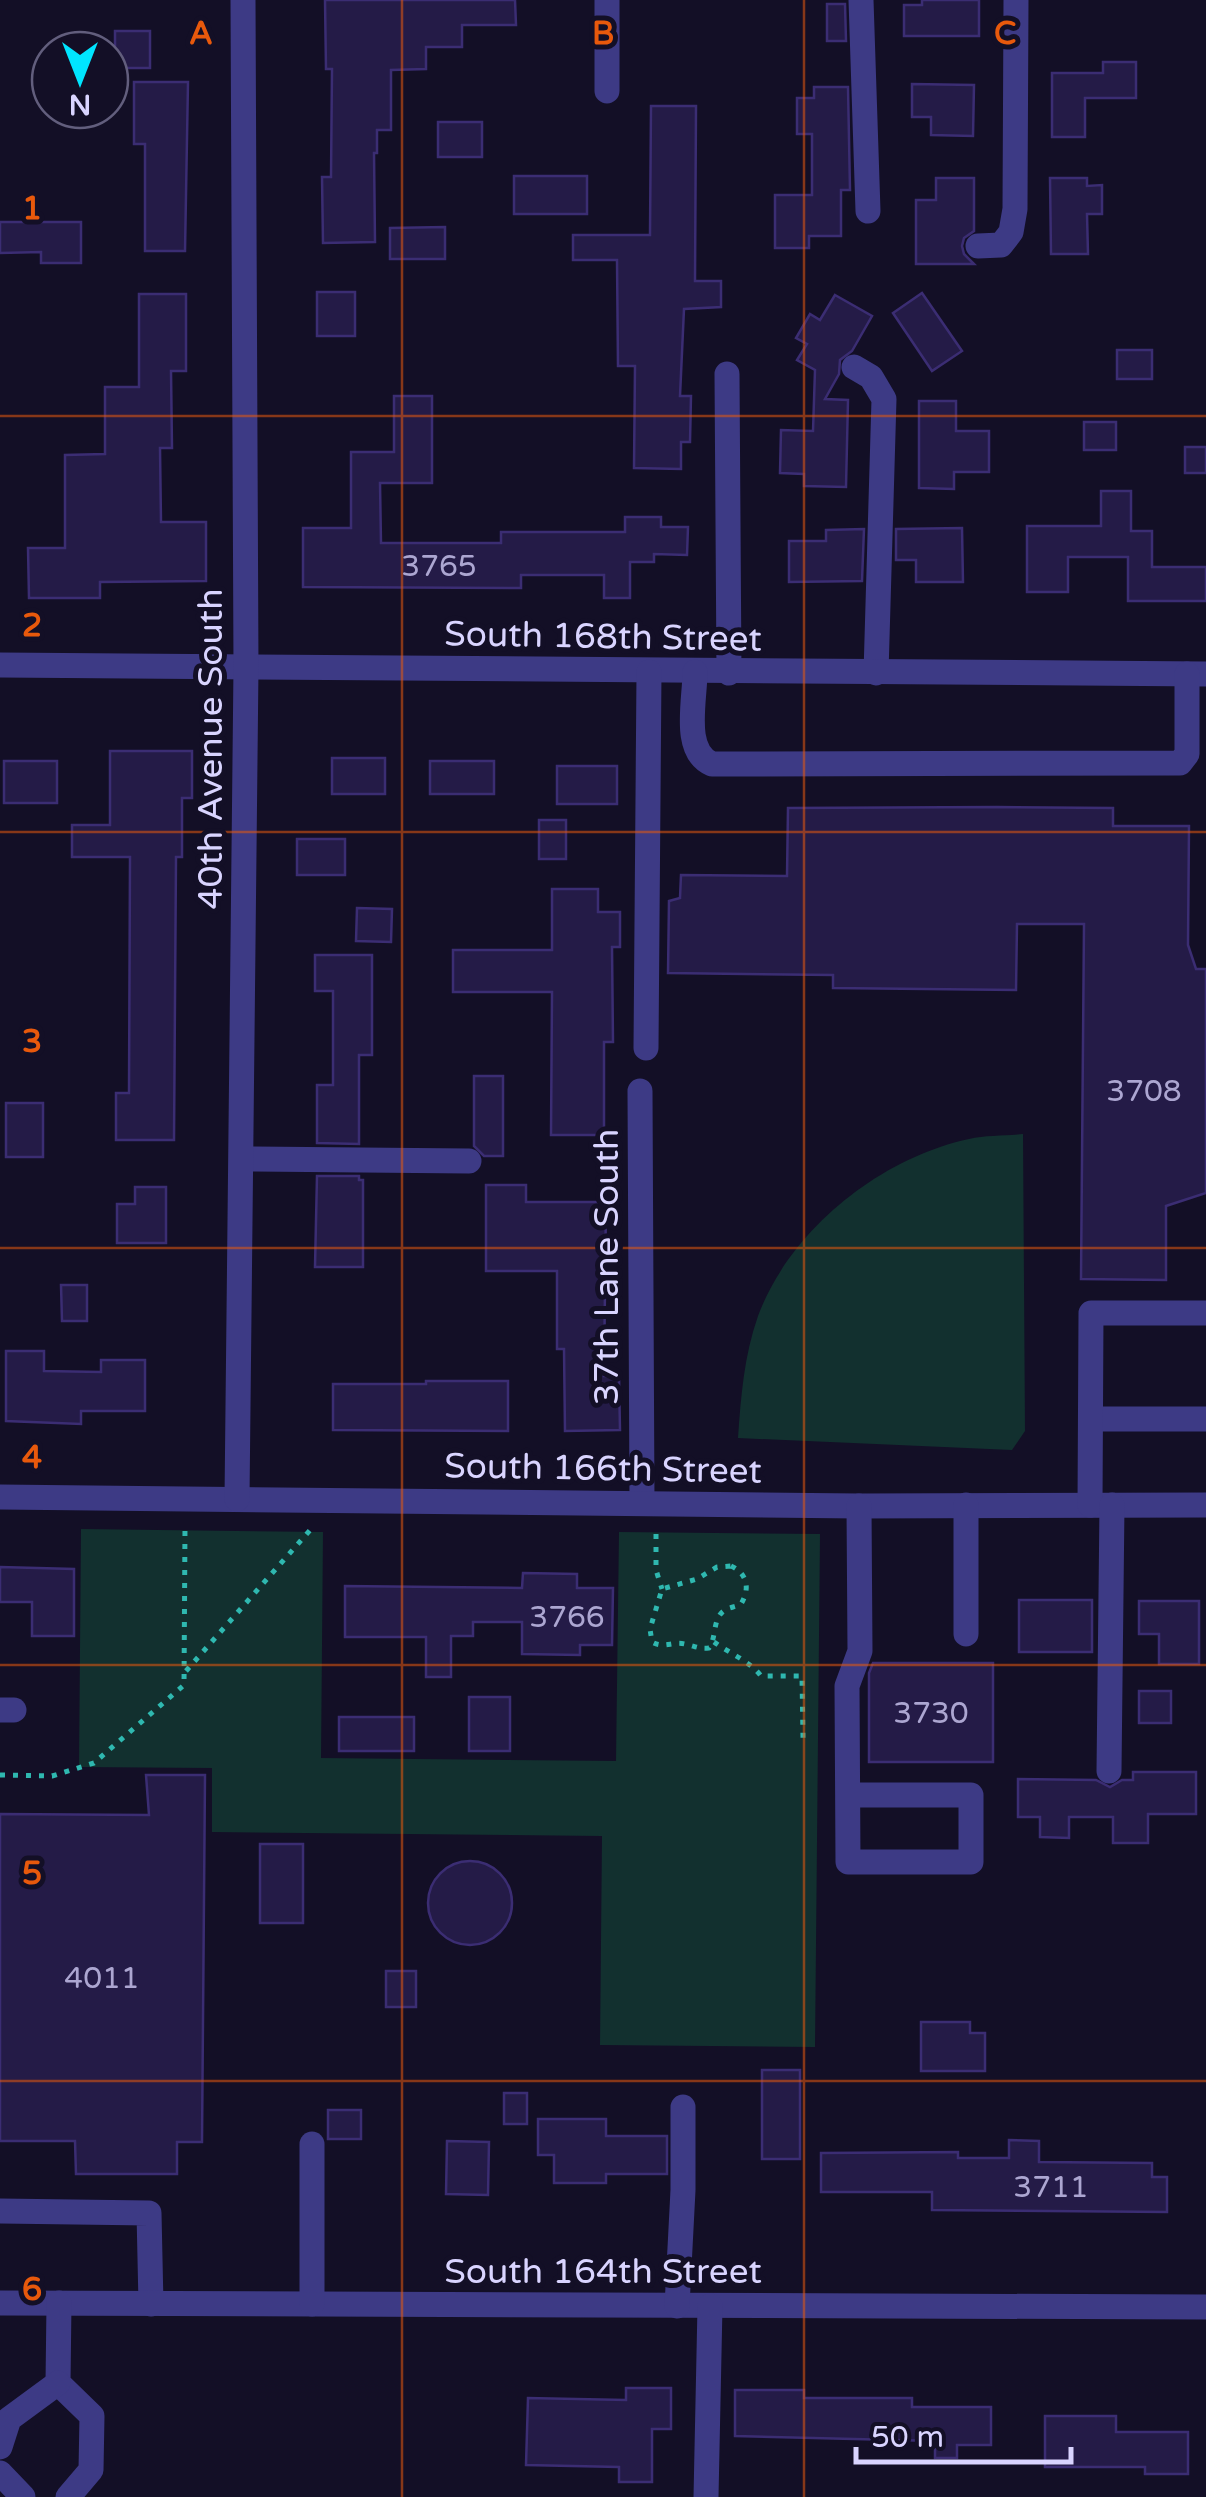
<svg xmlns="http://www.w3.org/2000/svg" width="1206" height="2497" font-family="'Varela Round',sans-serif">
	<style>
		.green { fill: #12302f }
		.building { fill: #241b47; stroke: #3b2d73; stroke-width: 2.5 }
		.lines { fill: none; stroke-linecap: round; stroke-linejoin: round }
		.path { stroke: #2fb8b0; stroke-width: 5; stroke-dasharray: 5 8; stroke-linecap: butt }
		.minor { stroke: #3d3a85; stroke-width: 25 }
		.grid { fill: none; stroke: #e8590c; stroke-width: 2.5; stroke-opacity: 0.55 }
		.labels { text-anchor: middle; stroke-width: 10; stroke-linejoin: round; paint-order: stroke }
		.number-label { font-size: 30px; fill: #aca6d1 }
		.street-label { font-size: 35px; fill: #d9d4ff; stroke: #130f26 }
		.grid-label { font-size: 32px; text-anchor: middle; font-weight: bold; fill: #e8590c; stroke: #130f26; stroke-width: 10; stroke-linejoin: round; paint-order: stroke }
	</style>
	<rect width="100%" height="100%" fill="#130f26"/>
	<g class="green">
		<path d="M1023 1134 1025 1431 1012 1450 738 1438C741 1396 744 1356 758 1316 790 1230 880 1158 969 1139 986 1135 1006 1136 1023 1134Z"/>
		<path d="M81 1529 323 1532 321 1758 616 1761 619 1532 820 1534 815 2047 600 2045 602 1836 212 1832V1768L79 1767Z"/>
	</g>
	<g class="building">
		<path d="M325 0H515L516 25H462V47H426V69L391 70V130H377V153H374L375 242 323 243 322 177H331L332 69H326Z"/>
		<path d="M922 0H979V36H904V5H922Z"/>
		<path d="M827 4H845L846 41H827Z"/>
		<rect x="115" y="31" width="35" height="37"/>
		<path d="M1103 62H1136V98H1085V137H1052V73H1103Z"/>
		<path d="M134 82H188L185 251H145V144H134Z"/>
		<path d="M912 84 974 85 973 136 931 135V117H912Z"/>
		<path d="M814 87H848L850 190H841V236H809V248H775V195H812V134H797V98H814Z"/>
		<path d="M651 106H696L695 281H721V307L684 309 680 396H691L690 442H681V469L634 468 635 366H618L617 260H573V235H650Z"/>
		<rect x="438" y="122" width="44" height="35"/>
		<rect x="514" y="176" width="73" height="38"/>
		<path d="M936 178H974V231L964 238 962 246 964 254 974 264H916V200H936Z"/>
		<path d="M1050 178H1087V186L1102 185V214H1087L1088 254H1051Z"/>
		<path d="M0 222H81V263H41V252L0 253Z"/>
		<path d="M445 227V259H390V228Z"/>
		<rect x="317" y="292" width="38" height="44"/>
		<path d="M922 293 962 351 932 371 893 313Z"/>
		<path d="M139 294H186V371H171L172 448H160L161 522H206V581L100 582V598H29L28 548H65V455L105 454V387H139Z"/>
		<path d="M835 295 872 316 852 351 840 360 839 374 825 399 848 400 846 487 804 486V474L780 473 781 430 813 431 815 370 797 360 807 344 796 338 810 314 820 320Z"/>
		<rect x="1117" y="350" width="35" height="29"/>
		<path d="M394 396H432V483H380L381 543H501V532H625V517H661V527H688L687 555 654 554V562H630V598H604V575H521V588L303 587V528H351V452H394Z"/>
		<path d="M919 401H956V431H989V472H954V489L919 488Z"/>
		<rect x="1084" y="422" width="32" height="28"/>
		<rect x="1185" y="447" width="21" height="26"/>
		<path d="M1101 491H1131V531H1152V567H1206V601H1128V557H1068V592H1027V526H1101Z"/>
		<path d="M962 528 963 582H916V560H896V529Z"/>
		<path d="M864 529 862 581 789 582V541H826V530Z"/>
		<path d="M110 751H192V798H182V857H176L174 1140H116V1093H129L130 857H72V825H110Z"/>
		<rect x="332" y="758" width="53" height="36"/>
		<rect x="4" y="761" width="53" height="42"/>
		<rect x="430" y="761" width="64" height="33"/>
		<rect x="557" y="766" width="60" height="38"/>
		<path d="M997 807 1113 808V826H1189L1188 945 1196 969H1206V1193L1166 1206V1280L1081 1279 1084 924H1017L1016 990 833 988V975L668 973 669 901 680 898 681 875 787 876 788 808Z"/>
		<rect x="539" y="820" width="27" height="39"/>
		<rect x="297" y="839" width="48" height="36"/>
		<path d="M552 889H598V912H620V947H612L613 1042H604V1135H551L552 992H453V950H552Z"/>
		<path d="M357 908 392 909 391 942 356 941Z"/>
		<path d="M315 955H372V1055H359V1144L317 1143V1085H333V991H315Z"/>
		<path d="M474 1076H503V1156H484L474 1146Z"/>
		<rect x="6" y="1103" width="37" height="54"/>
		<path d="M317 1176H359V1180H363V1267H315Z"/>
		<path d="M486 1185H526V1202H606L604 1376H619L620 1430 565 1431 564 1349H557V1271H486Z"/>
		<path d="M135 1187H166V1243H117V1204H135Z"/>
		<path d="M61 1285H87V1321H62Z"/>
		<path d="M6 1351H44V1371L101 1372V1360H145V1411H81V1424L6 1421Z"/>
		<path d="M426 1381H508V1431L333 1430V1384H426Z"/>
		<path d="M0 1567 74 1569V1636H32V1602H0Z"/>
		<path d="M523 1573 577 1574V1588H613L612 1645H580V1655L522 1654V1622H473V1636H451V1677H426V1637H345V1586L522 1588Z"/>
		<rect x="1019" y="1600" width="73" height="52"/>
		<path d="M1139 1601H1199V1664H1159V1634H1139Z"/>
		<path d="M873 1663H993V1762H869V1673Z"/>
		<rect x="1139" y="1691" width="32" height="32"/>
		<rect x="469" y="1697" width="41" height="54"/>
		<rect x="339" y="1717" width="75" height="34"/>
		<path d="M1133 1772H1196V1814H1148V1843H1113V1817H1069V1838L1040 1837V1817H1018V1779L1096 1780 1110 1787 1122 1780H1133Z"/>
		<path d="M146 1775H205L202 2142H177V2174H76L75 2141H0V1814L149 1815Z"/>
		<rect x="260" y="1844" width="43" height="79"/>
		<circle cx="470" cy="1903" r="42"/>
		<rect x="386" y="1971" width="30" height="36"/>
		<path d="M921 2022H970V2033H985V2071H921Z"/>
		<rect x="762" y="2070" width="38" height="89"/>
		<rect x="504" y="2093" width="23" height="31"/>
		<rect x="328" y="2110" width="33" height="29"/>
		<path d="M538 2119H606V2136H667V2174H606V2183H554V2155H538Z"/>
		<path d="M1009 2140 1039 2141V2162L1152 2163V2177H1167V2212L932 2210V2192H821V2153L958 2152V2158H1009Z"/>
		<path d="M447 2141 489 2142 488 2195 446 2194Z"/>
		<path d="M626 2388H671V2429H652V2482H619V2467L526 2465 528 2398 626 2400Z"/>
		<path d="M735 2390H804V2398H912V2407H991V2445H957V2458H935V2441L735 2436Z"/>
		<path d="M1045 2416H1116V2432H1188V2474H1145V2467H1045Z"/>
	</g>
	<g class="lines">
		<g class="path">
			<path d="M656 1534V1570L662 1589"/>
			<path d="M731 1566C748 1574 750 1589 741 1604 736 1607 730 1607 725 1610 712 1618 717 1637 709 1648 698 1649 695 1646 685 1644 672 1641 664 1649 652 1642L650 1629 662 1589 697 1579 717 1567Z"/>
			<path d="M714 1642C729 1653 751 1662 761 1676H802L803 1738"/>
			<path d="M186 1671 312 1528"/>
			<path d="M0 1775 52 1776 94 1763 184 1685 185 1526"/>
		</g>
		<g class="minor">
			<path d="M607 0V91"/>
			<path d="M861 0 868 211"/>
			<path d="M978 246 1001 245 1011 232 1015 209 1016 0"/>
			<path d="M854 367 871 377 884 399 876 673"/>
			<path d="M727 374 729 673"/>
			<path d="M0 665 1206 674"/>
			<path d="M695 672C695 701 682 751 712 764L1180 763 1187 754V674"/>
			<path d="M646 1048 649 672"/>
			<path d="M640 1091 642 1502"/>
			<path d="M242 1159 469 1161"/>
			<path d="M1091 1419H1206"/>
			<path d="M0 1497 859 1506 1206 1505"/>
			<path d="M237 1499 246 667 243 0"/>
			<path d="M966 1505V1634"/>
			<path d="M1090 1505 1091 1313H1206"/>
			<path d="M0 1710H14"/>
			<path d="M1109 1771 1112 1505"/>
			<path d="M848 1795H971V1862H848L847 1686 860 1651 859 1506"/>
			<path d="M0 2211 149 2213 151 2304"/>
			<path d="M0 2303 1206 2307"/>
			<path d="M59 2303 58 2383 92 2416 91 2470 68 2497"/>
			<path d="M312 2304V2144"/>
			<path d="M677 2306 683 2190V2107"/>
			<path d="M0 2447 9 2419 58 2383"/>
			<path d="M0 2473 23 2497"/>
			<path d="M706 2497 710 2306"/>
		</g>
	</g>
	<path class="grid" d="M402 0V2497M804 0V2497M0 416H1206M0 832H1206M0 1248H1206M0 1665H1206M0 2081H1206"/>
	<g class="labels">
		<g class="number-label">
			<text x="439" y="576">3765</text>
			<text x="1144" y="1101">3708</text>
			<text x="567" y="1627">3766</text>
			<text x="931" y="1723">3730</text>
			<text x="102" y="1988">4011</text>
			<text x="1051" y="2197">3711</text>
		</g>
		<g class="street-label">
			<text transform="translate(603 636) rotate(1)" y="12">South 168th Street</text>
			<text transform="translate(210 749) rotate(-90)" y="12">40th Avenue South</text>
			<text transform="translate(606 1267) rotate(-90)" y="12">37th Lane South</text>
			<text transform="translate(603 1468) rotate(1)" y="12">South 166th Street</text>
			<text x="603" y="2283">South 164th Street</text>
		</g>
	</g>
	<g class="grid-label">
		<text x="201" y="44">A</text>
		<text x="603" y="44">B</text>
		<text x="1005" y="44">C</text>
		<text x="32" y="219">1</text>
		<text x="32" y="636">2</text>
		<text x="32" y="1052">3</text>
		<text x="32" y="1468">4</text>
		<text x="32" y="1884">5</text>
		<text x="32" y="2300">6</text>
	</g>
	<g transform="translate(80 80) rotate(180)"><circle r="48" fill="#130f26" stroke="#625e7d" stroke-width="2.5"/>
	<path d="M0-8L18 38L0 25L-18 38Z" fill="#00e5ff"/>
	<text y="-15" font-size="28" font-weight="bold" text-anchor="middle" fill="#d9d4ff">N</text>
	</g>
	<path d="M856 2447v15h215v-15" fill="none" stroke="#d9d4ff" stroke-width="5"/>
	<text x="871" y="2447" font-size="30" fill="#d9d4ff" stroke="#130f26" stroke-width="8" paint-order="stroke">50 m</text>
</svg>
